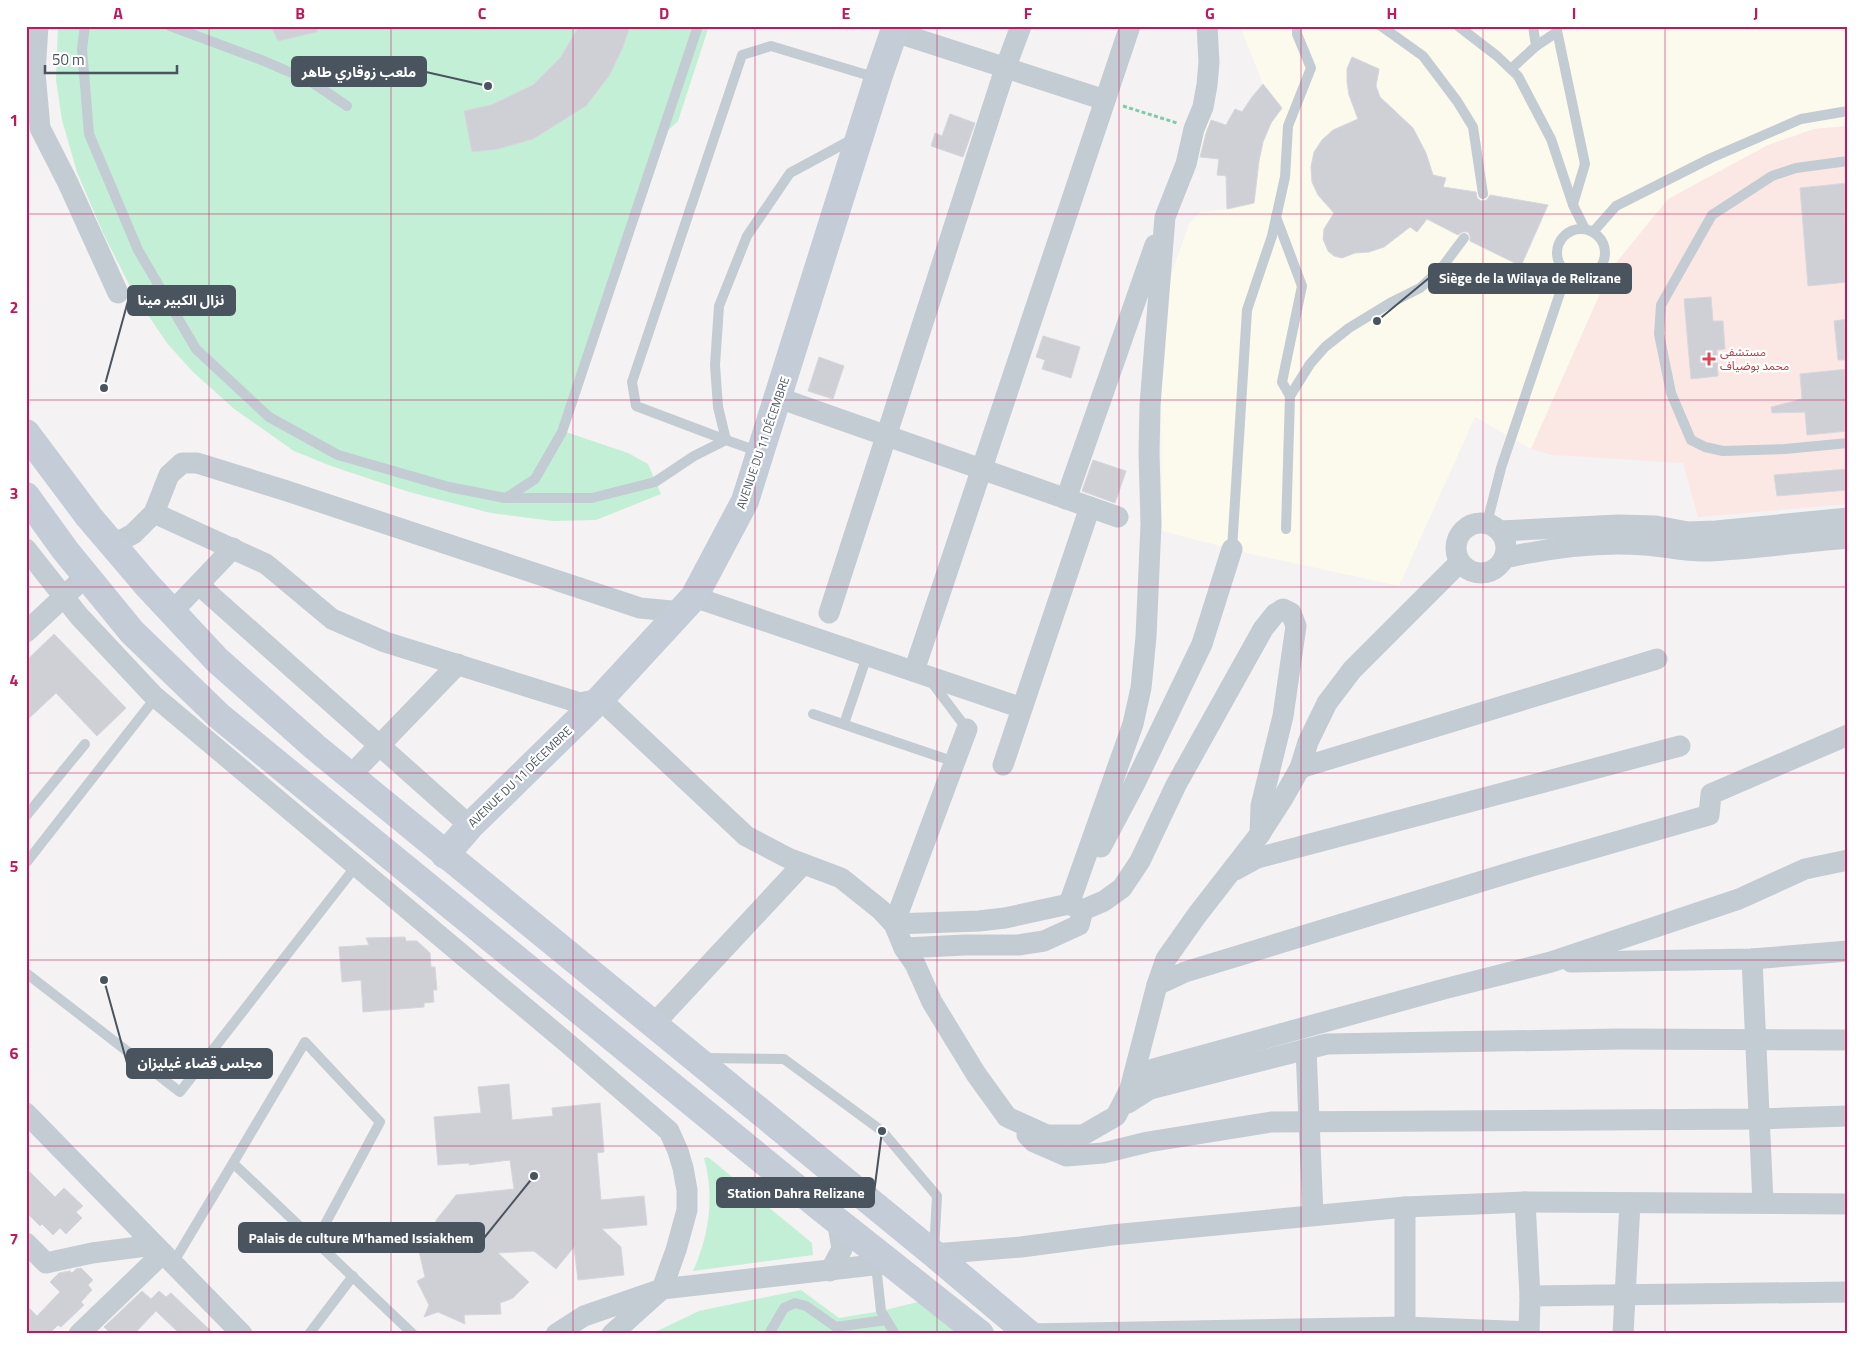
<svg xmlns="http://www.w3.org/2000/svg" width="1874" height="1360" font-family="'Titillium Web','Noto Sans Arabic',sans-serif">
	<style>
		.commercial { fill: #fcf9ed }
		.medical { fill: #fbe8e5 }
		.green { fill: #c3efd6 }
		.building { fill: #cfd0d6; stroke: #d6d7dd }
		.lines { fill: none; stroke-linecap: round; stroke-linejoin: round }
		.path { stroke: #7bcca9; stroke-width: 3; stroke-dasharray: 4 2.5; stroke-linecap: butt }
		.lane { stroke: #c3cbd3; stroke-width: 10 }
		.street { stroke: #c3cbd3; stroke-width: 21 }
		.secondary { stroke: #c3ccd7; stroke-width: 28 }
		.grid { fill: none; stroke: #c2185b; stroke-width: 1; stroke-opacity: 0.55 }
		.health-dot { fill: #e0444e; stroke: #fff; stroke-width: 2 }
		.labels { text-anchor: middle; stroke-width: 4.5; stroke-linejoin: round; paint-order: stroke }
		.health-label { font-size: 12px; fill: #be3a42; stroke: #fff; text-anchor: start }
		.street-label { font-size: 12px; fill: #4a545f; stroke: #fff }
		.leader { fill: none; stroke: #4a545f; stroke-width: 2 }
		.callout-dot { fill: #4a545f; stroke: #fff; stroke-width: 2 }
		.callout { fill: #4a545f; stroke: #4a545f; stroke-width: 2 }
		.callout-label { font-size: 14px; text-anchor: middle; font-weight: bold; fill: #fff }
		.neatline { fill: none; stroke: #c2185b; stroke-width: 2 }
		.grid-label { font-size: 16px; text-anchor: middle; font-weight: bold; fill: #c2185b }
	</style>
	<rect width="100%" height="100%" fill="#f4f2f2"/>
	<path class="commercial" d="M1240 26H1848V126L1814 129 1611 269 1531 449 1475 417 1399 586 1251 554 1162 531 1161 367 1171 275 1189 224 1200 212 1227 209 1226 177 1217 175 1219 159 1190 155 1199 117 1226 124 1235 109 1242 112 1252 97 1263 84Z"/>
	<path class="medical" d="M1848 126V504L1698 517 1683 463 1552 455 1531 449 1611 269 1668 199 1768 145 1814 129Z"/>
	<g class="green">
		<path d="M58 26H709L678 121 659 139 560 430 628 453 648 464 661 494 596 520 553 521 491 513 409 492 331 466 294 451 233 408 192 371 167 343 135 296 103 233 77 172 62 120 56 80Z"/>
		<path d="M708 1157 812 1243 813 1255 693 1271C709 1236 715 1196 704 1158Z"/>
		<path d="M801 1290 839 1318 881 1311 918 1302 970 1334H651L699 1311Z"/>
	</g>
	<g class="building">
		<path d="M271 26H317V32L278 41Z"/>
		<path d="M579 26H630L623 47 609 76 586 106 533 139 498 149 472 152 464 111 491 105 533 85 561 57Z"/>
		<path d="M1352 57 1379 69 1376 86 1380 97 1413 128 1426 153 1433 175 1446 178 1443 187 1476 192 1477 198 1481 201 1487 200 1490 195 1548 205 1521 266 1470 241V236L1468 232H1462L1458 235 1427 219 1417 232 1410 227 1384 247 1369 252 1355 253 1342 258 1334 256 1328 251 1323 239 1324 229 1334 213 1318 195 1312 182 1311 167 1314 152 1322 140 1333 130 1358 119 1349 95 1347 82V69Z"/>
		<path d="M1263 84 1282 108 1271 123 1263 142 1259 161 1254 203 1227 209 1226 176 1217 175 1219 159 1200 157 1206 133 1211 120 1226 125 1235 109 1242 112 1252 97Z"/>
		<path d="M950 114 975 123 963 157 931 146 935 133 942 136Z"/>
		<path d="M1848 183V282L1808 286 1800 188Z"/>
		<path d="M1711 297 1713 321H1723L1725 349 1717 350 1718 376 1691 379 1684 299Z"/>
		<path d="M1848 319V360H1838L1834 321Z"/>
		<path d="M1043 336 1080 347 1071 378 1042 369 1045 360 1036 357Z"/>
		<path d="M819 357 844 366 833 399 808 391Z"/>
		<path d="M1848 369V431L1807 435 1805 412 1772 413 1771 407 1802 399 1800 374Z"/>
		<path d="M1093 460 1126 471 1115 503 1082 491Z"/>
		<path d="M1848 469V490L1777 496 1774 475Z"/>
		<path d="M54 634 126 708 97 736 56 693 26 721V661Z"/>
		<path d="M405 937 406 941H417L430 953 431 967H435L437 990H433L434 1002 424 1003V1007L363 1012 361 980 342 982 339 947 369 945 366 938Z"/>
		<path d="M509 1084 512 1120 553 1116 552 1108 600 1103 604 1152 597 1153 601 1200 644 1196 647 1225 602 1229 621 1247 624 1275 578 1280 574 1247 556 1269 534 1251 498 1253 529 1282 513 1298 500 1303 501 1314 464 1315 465 1324 438 1312 424 1317 429 1305 417 1281 425 1277 417 1243 427 1240 437 1219 456 1195 514 1189 510 1160 469 1165 470 1163 438 1165 434 1117 481 1113 478 1087Z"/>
		<path d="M26 1168 55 1197 64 1188 83 1206 76 1212 82 1218 66 1234 60 1228 53 1235 42 1224 40 1226 26 1212Z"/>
		<path d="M81 1268 93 1280 88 1285 92 1290 81 1302 84 1305 61 1327 58 1325 49 1334H26V1305L37 1316 60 1292 50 1282 59 1273 70 1271 72 1273 76 1269Z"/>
		<path d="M142 1291 151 1299 159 1291 166 1297 171 1293 214 1334H180L156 1311 134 1334H111L104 1327Z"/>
	</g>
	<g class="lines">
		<path class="path" d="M1123 106 1177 123"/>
		<g class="lane">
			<path d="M85 26 82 49 89 134 138 250 196 349 269 417 338 455 449 487 505 498H592L655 482 694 456 726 440 760 452"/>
			<path d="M170 26 264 61 310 81 347 106"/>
			<path d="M1381 26 1423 56 1457 101 1473 127 1483 194"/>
			<path d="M1458 26 1497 56 1518 76 1551 139 1573 205 1585 229"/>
			<path d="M1556 26 1585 164 1573 204"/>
			<path d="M1536 46 1557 32"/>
			<path d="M1511 69 1536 46 1533 26"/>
			<path d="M1848 161 1796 168 1772 176 1712 215 1661 305 1659 334 1671 393 1691 440 1705 447 1723 451 1785 449 1848 443"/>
			<path d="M1276 217 1302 286 1282 382 1290 396"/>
			<circle cx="1581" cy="253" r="24"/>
			<path d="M1593 232 1616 206 1711 158 1801 119 1848 111"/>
			<path d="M726 440 636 406 632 382 742 55 771 46 877 78"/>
			<path d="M726 440 718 407 715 365 719 306 747 236 790 173 853 139"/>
			<path d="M506 498 535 479 562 432 698 26"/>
			<path d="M1487 523 1501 468 1567 272"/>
			<path d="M1286 529 1290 396 1310 364 1325 347 1349 328 1390 303 1420 288 1440 270 1464 238"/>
			<path d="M1232 549 1247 310 1272 236 1285 177 1288 126 1311 68 1297 34V26"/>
			<path d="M930 680 967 729"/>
			<path d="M813 714 955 762"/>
			<path d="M844 724 867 656"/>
			<path d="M26 816 85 744"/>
			<path d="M26 863 156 697"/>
			<path d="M26 973 180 1092 356 866"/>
			<path d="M703 1058 784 1059 882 1131 937 1196 934 1251"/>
			<path d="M316 1241 380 1122 305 1042 233 1163 413 1334"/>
			<path d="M173 1263 233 1163"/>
			<path d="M876 1265 881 1311 895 1334"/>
			<path d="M309 1334 353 1276"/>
			<path d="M769 1334 784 1308 795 1303 806 1306 836 1327 886 1320"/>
		</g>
		<g class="street">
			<path d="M38 26 35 73 40 128 68 183 118 293"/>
			<path d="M895 32 1105 100"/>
			<path d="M779 398 1118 517"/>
			<path d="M1066 499 1155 245"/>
			<path d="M154 513 266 564 332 619 385 642 580 703 600 699 746 836 788 858 841 878 881 910 894 924 904 948 915 964 932 1002 976 1074 1007 1117 1047 1135H1083L1116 1116 1130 1089 1157 985 1166 959 1197 915 1260 834 1283 798 1300 768 1308 742 1327 703 1352 670 1460 562"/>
			<circle cx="1481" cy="548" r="25"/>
			<path d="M1500 531 1618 525 1656 526 1688 532 1716 531 1848 518"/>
			<path d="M112 545 133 534 154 513 169 475 182 463H197L287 491 640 608 682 612"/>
			<path d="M26 549 79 616 153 695 572 1047 669 1131 678 1151 683 1168 687 1190V1210L676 1250 662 1289 891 1263"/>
			<path d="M1504 558C1549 548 1597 541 1644 545 1665 546 1685 552 1708 551 1754 549 1801 542 1848 538"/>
			<path d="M199 585 470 826"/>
			<path d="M694 597 1022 708"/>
			<path d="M172 612 233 548"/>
			<path d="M829 613 1005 69 1021 26"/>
			<path d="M26 632 86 576"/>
			<path d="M914 671 1130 26"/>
			<path d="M1003 765 1090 507"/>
			<path d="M1300 768 1657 659"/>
			<path d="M350 776 458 664"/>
			<path d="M1101 847 1135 783 1202 644 1232 549"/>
			<path d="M1235 870 1257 858 1680 746"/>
			<path d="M1069 904 1133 724 1141 688 1146 637 1151 524 1149 453 1150 405 1165 217 1186 164 1194 129 1203 107 1207 85 1209 62 1207 26"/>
			<path d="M1083 910 1104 901 1122 888 1140 861 1176 785 1263 629 1275 614 1283 609 1291 613 1296 626 1283 716 1261 806 1260 834"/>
			<path d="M904 948 965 945H1018L1044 941 1079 925 1083 910 1069 904 1005 918 979 921 894 924 967 729"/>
			<path d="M1752 959 1763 1203"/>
			<path d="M1571 962 1752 959 1848 951"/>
			<path d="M1157 985 1185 972 1532 866 1709 815 1711 794 1848 735"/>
			<path d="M653 1025 803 864"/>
			<path d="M1306 1049 1313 1215"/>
			<path d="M1130 1089 1153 1069 1444 989 1551 962 1739 899 1805 869 1848 860"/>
			<path d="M1128 1103 1150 1089 1327 1044 1620 1039 1848 1040"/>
			<path d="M26 1113 242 1334"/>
			<path d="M1027 1135 1034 1142 1066 1156 1103 1153 1148 1142 1271 1122 1759 1119 1848 1116"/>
			<path d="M1525 1202 1530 1296 1529 1334"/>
			<path d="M1405 1207V1334"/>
			<path d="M828 1216 838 1225 842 1249 830 1271"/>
			<path d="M26 1243 46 1263 92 1253 154 1245"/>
			<path d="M934 1254 1021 1247 1112 1235 1405 1207 1525 1202 1848 1204"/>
			<path d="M1530 1296 1848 1292"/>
			<path d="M79 1334 163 1253"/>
			<path d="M556 1334 584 1316 662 1289 612 1334"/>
			<path d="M1029 1334 1405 1327 1529 1332"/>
			<path d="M1623 1334 1630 1203"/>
		</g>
		<g class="secondary">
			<path d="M26 433 89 517 147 585 217 660 315 747 934 1254 1029 1334"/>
			<path d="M26 496 65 550 132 632 219 716 821 1208 980 1334"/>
			<path d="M445 855 470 826 600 699 694 597 745 501 878 78 896 26"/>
		</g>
	</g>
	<path class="grid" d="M209 26V1334M391 26V1334M573 26V1334M755 26V1334M937 26V1334M1119 26V1334M1301 26V1334M1483 26V1334M1665 26V1334M26 214H1848M26 400H1848M26 587H1848M26 773H1848M26 960H1848M26 1146H1848"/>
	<path class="health-dot" d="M1706.5 351.5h5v5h5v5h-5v5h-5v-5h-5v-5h5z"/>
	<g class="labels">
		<g class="health-label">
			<text x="1720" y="356">مستشفى<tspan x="1720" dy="14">محمد بوضياف</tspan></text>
		</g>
		<g class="street-label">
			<text transform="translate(763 443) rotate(-71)" y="4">AVENUE DU 11 DÉCEMBRE</text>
			<text transform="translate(520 777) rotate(-44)" y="4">AVENUE DU 11 DÉCEMBRE</text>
		</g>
	</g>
	<path class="leader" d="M488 86L426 72M1377 321L1429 278M104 388L128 301M104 980L127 1063M882 1131L874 1193M534 1176L484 1238"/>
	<g class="callout-dot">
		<circle cx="488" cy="86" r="5"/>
		<circle cx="1377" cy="321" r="5"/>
		<circle cx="104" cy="388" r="5"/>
		<circle cx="104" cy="980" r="5"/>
		<circle cx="882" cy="1131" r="5"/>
		<circle cx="534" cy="1176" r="5"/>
	</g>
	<g class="callout">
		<rect x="292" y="57" width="134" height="29" rx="5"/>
		<rect x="1429" y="264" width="202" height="29" rx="5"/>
		<rect x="128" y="286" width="107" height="29" rx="5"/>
		<rect x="127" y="1049" width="145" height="29" rx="5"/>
		<rect x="717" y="1178" width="157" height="29" rx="5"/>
		<rect x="239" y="1223" width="245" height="29" rx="5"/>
	</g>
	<g class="callout-label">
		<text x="359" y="77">ملعب زوقاري طاهر</text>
		<text x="1530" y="283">Siège de la Wilaya de Relizane</text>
		<text x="181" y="305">نزال الكبير مينا</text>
		<text x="200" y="1068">مجلس قضاء غيليزان</text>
		<text x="796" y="1198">Station Dahra Relizane</text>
		<text x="361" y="1243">Palais de culture M'hamed Issiakhem</text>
	</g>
	<rect width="1874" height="1360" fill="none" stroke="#ffffff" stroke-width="55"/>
	<path d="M45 65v8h132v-8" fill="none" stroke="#4a545f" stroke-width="2.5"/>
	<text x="52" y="65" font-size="15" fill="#4a545f" stroke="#ffffff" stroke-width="4" paint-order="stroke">50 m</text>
	<rect x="28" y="28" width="1818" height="1304" class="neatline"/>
	<g class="grid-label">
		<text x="118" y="19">A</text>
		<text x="300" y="19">B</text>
		<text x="482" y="19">C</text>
		<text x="664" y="19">D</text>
		<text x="846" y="19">E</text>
		<text x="1028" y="19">F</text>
		<text x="1210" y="19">G</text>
		<text x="1392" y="19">H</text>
		<text x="1574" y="19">I</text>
		<text x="1756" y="19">J</text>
		<text x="14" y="126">1</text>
		<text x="14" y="313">2</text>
		<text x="14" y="499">3</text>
		<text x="14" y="686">4</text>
		<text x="14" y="872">5</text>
		<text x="14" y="1059">6</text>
		<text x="14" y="1245">7</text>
	</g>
</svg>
